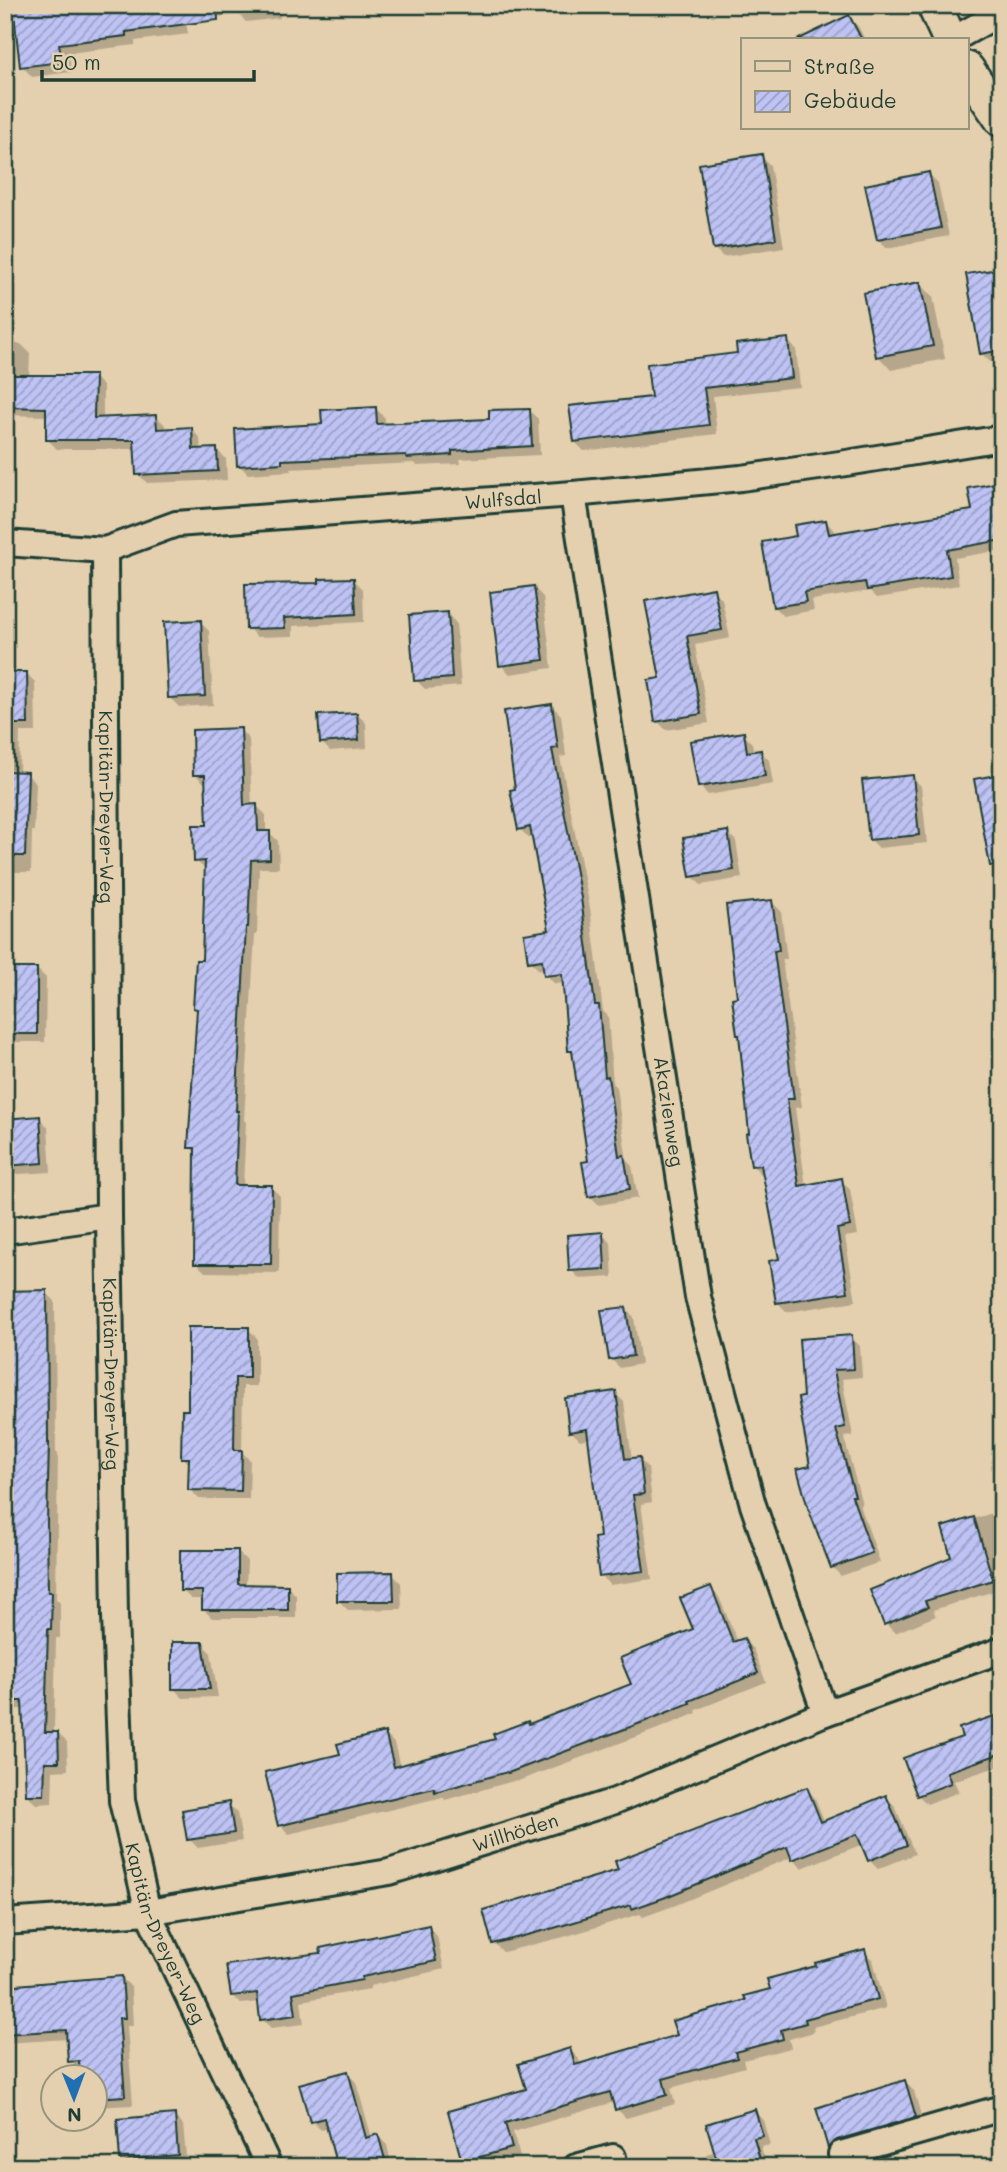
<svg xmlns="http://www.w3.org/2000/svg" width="1007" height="2172" font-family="Mali,sans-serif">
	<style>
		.shadow { fill: #0003 }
		.building { fill: url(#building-hatch); stroke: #1f3d34; stroke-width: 2 }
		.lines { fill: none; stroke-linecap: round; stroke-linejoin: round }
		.street-casing { stroke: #1f3d34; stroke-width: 30 }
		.secondary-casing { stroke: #1f3d34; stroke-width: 38 }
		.street { stroke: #e4d0ae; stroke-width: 24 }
		.secondary { stroke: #e4d0ae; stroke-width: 33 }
		.labels { text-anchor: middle; stroke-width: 7; stroke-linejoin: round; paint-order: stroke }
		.street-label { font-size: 19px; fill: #1f3d34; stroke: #e4d0ae }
	</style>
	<defs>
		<pattern id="building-hatch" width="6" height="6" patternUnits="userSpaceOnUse" patternTransform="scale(1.75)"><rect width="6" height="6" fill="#bec2f4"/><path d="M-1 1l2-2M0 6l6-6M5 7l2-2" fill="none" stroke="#9a9fc6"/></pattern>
	</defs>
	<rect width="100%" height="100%" fill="#e4d0ae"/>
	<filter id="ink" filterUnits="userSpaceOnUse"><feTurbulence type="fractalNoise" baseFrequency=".0143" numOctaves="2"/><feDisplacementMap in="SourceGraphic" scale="14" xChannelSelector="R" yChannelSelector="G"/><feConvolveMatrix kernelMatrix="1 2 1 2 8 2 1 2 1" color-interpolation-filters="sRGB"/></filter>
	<g filter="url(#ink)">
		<g class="shadow">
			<path d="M14 5H279L280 18 246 22 239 14 186 21 188 34 135 41V45L69 53 71 72 32 77 22 66Z"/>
			<path d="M849 18 858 26 865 40H806V38Z"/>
			<path d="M761 156 770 165 784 247 723 257 714 248Z"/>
			<path d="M929 174 938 183 949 236 887 248 878 239Z"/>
			<path d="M999 271 1002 274V360L990 362 981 353Z"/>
			<path d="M920 283 933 297 945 359 891 370 878 356Z"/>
			<path d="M787 340 796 349 800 387 713 396 717 434 584 451 575 442 653 398 738 354Z"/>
			<path d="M5 344H21L30 353 29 377H94L103 386V420L156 416 165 425V430L191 429 200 438 201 451 217 450 226 459 227 480 147 483 138 474 137 449H57L48 440V416L5 415Z"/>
			<path d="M376 409 385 418V426L491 421 529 410 538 419 540 455 460 459 461 464 417 466 415 463 290 469 291 471 248 474 239 465 324 426Z"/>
			<path d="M1002 484V550L955 558 959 585 877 598 870 591 812 600 814 610 783 616 774 607 826 522 835 531V535L974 512Z"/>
			<path d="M354 580 363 589 364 622 293 626V636L257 637 248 628 321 584Z"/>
			<path d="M534 588 543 597 552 668 510 674 501 665Z"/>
			<path d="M713 590 722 599 730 638 695 645 709 723 666 730 657 721 662 679Z"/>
			<path d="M447 614 456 623 461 686 425 689 416 680Z"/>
			<path d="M200 622 209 631 213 705 179 707 170 698Z"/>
			<path d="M5 673H26L35 682 36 732H20L19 773 27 774 36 783 34 831H32L31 872H5Z"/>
			<path d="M552 706 561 715 566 756 560 757 590 908 603 1011 608 1016 613 1084 616 1087 627 1161 632 1166 638 1198 599 1205 590 1196V1162L574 1055 570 1050 564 983 555 984 546 975 545 969 539 970 530 961 552 932 534 837 529 838 520 829 517 791Z"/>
			<path d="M357 714 366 723 367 748 330 751 321 742Z"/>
			<path d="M240 730 249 739 252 806H257L266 815V833L269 832 278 841 279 868H259L257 935H255L244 1120 246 1122 243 1187H271L280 1196 279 1273 205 1272 196 1263V1154L190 1147 199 1011 195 1008 204 962 206 870 196 861 209 827 207 783H204L195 774Z"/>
			<path d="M743 734 752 743 754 752 760 751 769 760 773 784 708 795 699 786Z"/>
			<path d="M912 777 921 786 927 843 879 848 870 839Z"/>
			<path d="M727 832 736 841 742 878 701 885 692 876Z"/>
			<path d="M772 902 781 911 787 959H782L802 1107 795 1108 806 1187 841 1180 850 1189 858 1235 845 1237 856 1301 787 1312 778 1303 781 1260 765 1174H761L752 1165 739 998Z"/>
			<path d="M5 969H37L46 978 45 1042H5Z"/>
			<path d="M39 1118 48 1127 51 1172 5 1175V1120Z"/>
			<path d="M602 1234 611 1243 613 1277 580 1279 571 1270Z"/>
			<path d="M46 1292 55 1301 56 1452 58 1454 56 1599 60 1603V1638H56L54 1733H58L67 1742 68 1770 53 1771 52 1803 36 1804 27 1795 24 1709H5V1526H10L11 1428 5 1422V1293Z"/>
			<path d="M625 1308 634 1317 641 1364 620 1368 611 1359Z"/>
			<path d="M248 1329 257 1338V1386H243L242 1452 250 1460 249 1499H199L190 1490V1465L183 1457 189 1412Z"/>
			<path d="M851 1337 860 1346 862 1377 842 1379 853 1436 844 1437 862 1504 860 1505 880 1562 841 1576 832 1567 812 1467 805 1398Z"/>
			<path d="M615 1393 624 1402 632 1460 639 1459 648 1468 652 1502 641 1504 652 1579 610 1585 601 1576 602 1538 590 1438 580 1440 571 1431Z"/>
			<path d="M1002 1510V1583L1000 1584 1001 1589 933 1610 936 1616 895 1633 886 1624 954 1558 944 1528Z"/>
			<path d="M238 1552 247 1561 246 1586H287L296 1595V1618H212L203 1609V1599H191L182 1590Z"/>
			<path d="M392 1574 401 1583 402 1609 348 1610 339 1601Z"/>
			<path d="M710 1588 719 1597 738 1642 744 1640 753 1649 766 1682 696 1710 697 1713 655 1730 518 1781 517 1780 445 1800 443 1797 289 1834 280 1825 342 1756 385 1734 394 1743 400 1767 497 1740 633 1685 695 1630Z"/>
			<path d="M202 1644 211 1653 218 1697 183 1698 174 1689Z"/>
			<path d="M1002 1715V1765L954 1781 959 1792 927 1804 918 1795 964 1738 961 1729Z"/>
			<path d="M807 1789 815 1798 825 1823 886 1797 895 1806 915 1854 878 1869 869 1860 863 1844 802 1868 792 1857 676 1905 643 1917 640 1914 564 1937 503 1952 494 1943 621 1872Z"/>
			<path d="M228 1804 237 1813 242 1841 198 1848 189 1839Z"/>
			<path d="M5 1835 7 1870H5Z"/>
			<path d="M428 1927 437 1936 444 1969 370 1986V1989L301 2001 304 2024 271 2028 262 2019 260 2002 241 2004 232 1995 323 1954Z"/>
			<path d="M864 1951 873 1960 886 2008 813 2027 814 2032 789 2039 791 2048 743 2060 745 2067 671 2088 675 2104 626 2118 617 2109 614 2102 513 2132 520 2157 485 2167H469L464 2161 528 2091 570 2050 579 2059 580 2065 679 2037 818 1967Z"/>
			<path d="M122 1978 131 1987 133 2026H127L133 2105 94 2107V2078H82L81 2070H79L70 2061 68 2039 5 2043V1988Z"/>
			<path d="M347 2073 356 2082 372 2138 378 2136 387 2145 392 2167H339L328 2128 321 2130 312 2121Z"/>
			<path d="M905 2082 914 2091 924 2126 871 2141 862 2132Z"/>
			<path d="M754 2111 763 2120 770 2145 761 2147 767 2167H710L706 2154 716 2151Z"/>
			<path d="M174 2116 183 2125 187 2167H130L122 2159Z"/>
		</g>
		<g class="building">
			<path d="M13 5H217L218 20 126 32V36L59 44 62 62 20 67Z"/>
			<path d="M849 15 862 40H797Z"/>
			<path d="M762 154 776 239 713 249 699 164Z"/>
			<path d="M929 172 941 228 877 240 865 185Z"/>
			<path d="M999 269 1002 284V350L980 354 966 274Z"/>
			<path d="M920 282 933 346 876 357 863 293Z"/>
			<path d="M788 338 792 378 704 388 709 425 574 442 569 406 651 397 647 364 737 353 736 344Z"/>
			<path d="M5 375H95L94 418 156 415 157 429 192 427 193 449 217 448 218 471 136 475 134 440H46V408L5 407Z"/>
			<path d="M376 407 377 424 489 419V410L530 409 532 446 452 451V455L407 458 406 455 282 460V463L237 466 235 429 322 424 321 410Z"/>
			<path d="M1002 482V540L947 550 951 576 867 590 865 582 804 592 806 602 773 607 762 542 796 536 794 525 826 520 829 534 972 510 968 488Z"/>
			<path d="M354 578 356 614 284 618 285 628 246 629 245 584 319 583V579Z"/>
			<path d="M534 586 544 660 499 666 490 592Z"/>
			<path d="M714 588 722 630 687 636 701 714 655 722 648 680 660 678 645 601Z"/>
			<path d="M448 612 452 678 414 681 409 615Z"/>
			<path d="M201 620 205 696 168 698 164 622Z"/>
			<path d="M5 672H27L28 724H5Z"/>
			<path d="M552 704 558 748 552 749 581 898 595 1005H599L605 1077 608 1076 619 1156 624 1155 630 1189 588 1197 582 1162 588 1161 572 1051H568L562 974 544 976 542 960 528 962 524 934 549 930 530 827 518 830 510 790 515 789 504 711Z"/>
			<path d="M357 713 359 740 320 743 318 715Z"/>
			<path d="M241 728 244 805 257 804 258 831H270V859L251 860 248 927H246L236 1111H238L235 1185H272L271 1264H194L195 1148H188L197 1009 193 1008 196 960H202L205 861 194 862 193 825H207L205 775H193L192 730Z"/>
			<path d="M744 732 747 752 761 750 765 776 698 787 690 741Z"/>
			<path d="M5 771 28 772 25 856H5Z"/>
			<path d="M1002 774V865L990 866 974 779Z"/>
			<path d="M913 775 919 835 869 840 862 780Z"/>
			<path d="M728 831 734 870 690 877 683 838Z"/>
			<path d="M772 900 779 950 774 951 794 1099H787L799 1186 842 1178 850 1226 837 1229 848 1292 776 1303 769 1261 779 1259 761 1165 751 1166 746 1134 749 1133 739 1035H737L732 998 737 997 726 905Z"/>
			<rect x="5" y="968" width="32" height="66"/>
			<path d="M40 1116 43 1163 5 1166V1119Z"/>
			<path d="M603 1232 605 1269 569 1271 567 1235Z"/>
			<path d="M47 1290 48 1443H49L47 1523 48 1592H52L51 1629H48L45 1732H58L59 1762H45L44 1795H26L22 1701H5V1524H8L11 1419H5V1291Z"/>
			<path d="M626 1307 633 1356 609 1360 601 1310Z"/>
			<path d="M188 1327H249V1378H235L234 1450H242L241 1491 188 1490 189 1458H181L182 1410H188Z"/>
			<path d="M852 1335 854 1369 834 1370 845 1427 836 1429 855 1496H852L872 1553 831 1568 808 1508 797 1469 810 1466 798 1398 803 1397 799 1339Z"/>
			<path d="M616 1391 625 1459 640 1457 644 1494 633 1495 644 1571 599 1577 594 1538 600 1537 587 1429 569 1432 565 1398Z"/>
			<path d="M974 1517 993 1580 925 1601 928 1607 884 1625 870 1590 951 1557 942 1527Z"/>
			<path d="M180 1550H238V1584L288 1585V1610H202V1591H180Z"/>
			<path d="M393 1572 394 1601H337V1573Z"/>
			<path d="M711 1586 733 1642 744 1638 758 1673 689 1701 690 1703 646 1721 508 1773 507 1772 435 1792 434 1788 278 1826 265 1772 340 1754 337 1744 385 1732 394 1767 495 1739 493 1734 528 1721 529 1724 631 1684 620 1658 693 1629 680 1598Z"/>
			<path d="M172 1642H203L210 1689H172Z"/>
			<path d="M994 1716 1002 1737V1753L947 1772 951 1783 917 1796 903 1758 962 1737 959 1728Z"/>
			<path d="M807 1787 821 1822 886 1795 907 1845 868 1861 857 1834 792 1860 787 1847 666 1897 632 1909 631 1905 554 1928 492 1944 483 1910 618 1870 615 1861Z"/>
			<path d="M229 1802 234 1833 187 1840 182 1810Z"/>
			<path d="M429 1925 436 1961 362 1977V1980L293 1993 296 2015 260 2020 257 1993 231 1996 226 1965 321 1953 320 1948Z"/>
			<path d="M865 1949 878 1999 805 2019 806 2023 781 2030 783 2039 735 2052 737 2058 663 2079 667 2095 615 2110 610 2092 505 2123 512 2148 462 2162 448 2111 526 2089 518 2064 570 2048 575 2065 677 2035 672 2021 746 2000 744 1996 770 1989 767 1979 816 1966 815 1963Z"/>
			<path d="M122 1976 125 2018H119L125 2096 94 2098V2077H80L79 2061 68 2062 66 2030 5 2034V1986Z"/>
			<path d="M348 2071 366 2138 378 2134 387 2167H337L324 2118 310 2122 299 2084Z"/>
			<path d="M905 2080 916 2117 837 2140 828 2148 816 2108Z"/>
			<path d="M755 2109 763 2136 754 2138 761 2163 747 2167H719L706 2124Z"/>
			<path d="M175 2114 178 2155 120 2160 117 2119Z"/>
		</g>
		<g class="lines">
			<defs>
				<g id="street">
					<path d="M952 40 1002 12"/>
					<path id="s1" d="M573 494 698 1297 753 1505 825 1713"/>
					<path id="s2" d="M5 543 105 550 176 524 573 494 741 478 840 464 1002 438"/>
					<path id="s3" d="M105 550 109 1216 115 1616 122 1801 148 1912 269 2167"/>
					<path d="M5 1231 109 1216"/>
					<path id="s4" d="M5 1922 148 1912 389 1872 615 1801 825 1713 1002 1650"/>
					<path d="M841 2154 1002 2108"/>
					<path d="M576 2167 613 2157"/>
				</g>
				<g id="secondary">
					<path d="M934 5 950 40"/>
					<path d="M967 69 1002 120"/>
				</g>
			</defs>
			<use href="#street" class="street-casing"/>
			<use href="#secondary" class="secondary-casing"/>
			<use href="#street" class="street"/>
			<use href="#secondary" class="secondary"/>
		</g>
	</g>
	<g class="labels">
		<g class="street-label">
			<text dy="7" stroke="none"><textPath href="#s2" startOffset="504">Wulfsdal</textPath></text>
			<text dy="7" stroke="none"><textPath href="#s3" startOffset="257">Kapitän-Dreyer-Weg</textPath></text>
			<text dy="7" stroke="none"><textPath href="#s1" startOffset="625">Akazienweg</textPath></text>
			<text dy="7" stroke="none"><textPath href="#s3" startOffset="824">Kapitän-Dreyer-Weg</textPath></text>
			<text dy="7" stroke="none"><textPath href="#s4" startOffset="520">Willhöden</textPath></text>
			<text dy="7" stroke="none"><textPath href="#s3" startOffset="1391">Kapitän-Dreyer-Weg</textPath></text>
		</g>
	</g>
	<rect width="1007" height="2172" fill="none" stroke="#e4d0ae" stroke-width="28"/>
	<rect x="14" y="14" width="979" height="2144" fill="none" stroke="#1f3d34" stroke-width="2.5" filter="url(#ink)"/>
	<rect x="741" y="38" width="228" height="91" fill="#e4d0ae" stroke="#95957d" stroke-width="2"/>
	<rect x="755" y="61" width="35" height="10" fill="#e4d0ae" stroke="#95957d" stroke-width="2"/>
	<text x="804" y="74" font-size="21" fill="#1f3d34">Straße</text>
	<rect x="755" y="91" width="35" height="21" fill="url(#building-hatch)" stroke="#95957d" stroke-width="2"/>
	<text x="804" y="108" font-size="21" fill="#1f3d34">Gebäude</text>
	<g transform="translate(74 2098) rotate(179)"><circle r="33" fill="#e4d0ae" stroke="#95957d" stroke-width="2"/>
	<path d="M0-5L12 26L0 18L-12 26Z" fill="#1f6fb2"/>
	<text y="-10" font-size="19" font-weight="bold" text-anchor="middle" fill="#1f3d34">N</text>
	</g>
	<path d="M42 70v10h212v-10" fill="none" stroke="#1f3d34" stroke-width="3.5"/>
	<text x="52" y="70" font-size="21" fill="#1f3d34" stroke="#e4d0ae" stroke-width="5" paint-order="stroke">50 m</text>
</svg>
